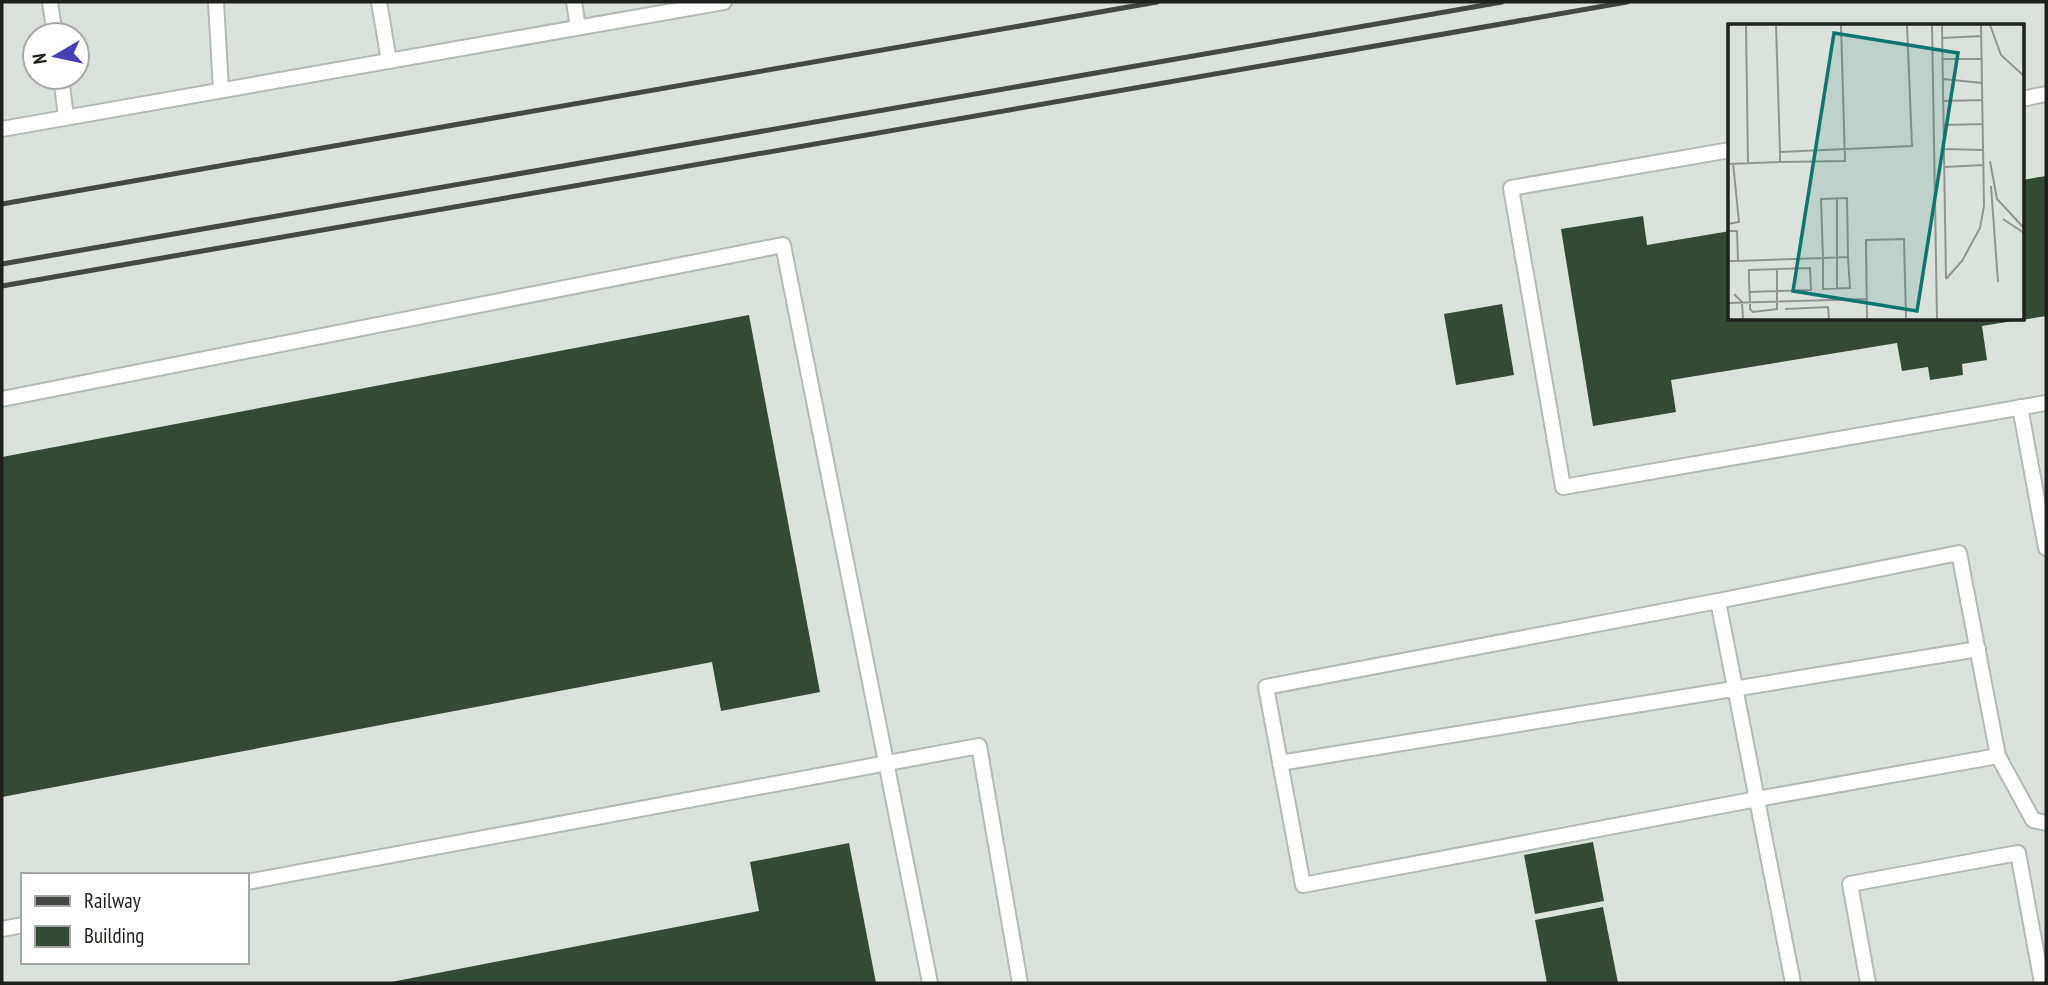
<svg xmlns="http://www.w3.org/2000/svg" width="2048" height="985" font-family="'PT Sans Narrow',sans-serif">
	<style>
		.building { fill: #354937 }
		.lines { fill: none; stroke-linecap: round; stroke-linejoin: round }
		.lane-casing { stroke: #b3b9b3; stroke-width: 18 }
		.lane { stroke: #fff; stroke-width: 14 }
		.rail { stroke: #454946; stroke-width: 5 }
		.inset-road { fill: none; stroke: #8f9490; stroke-width: 2 }
		.view { fill: #0f766e; fill-opacity: 0.15; stroke: #0f766e; stroke-width: 3.5 }
		.inset-edge { fill: none; stroke: #1d201d; stroke-width: 3.5 }
	</style>
	<rect width="100%" height="100%" fill="#dbe2dc"/>
	<g class="building">
		<path d="M2046 176V316L2022 320V180Z"/>
		<path d="M1643 216 1647 245 1730 231V318H2019V320L1982 326 1987 360 1962 364 1963 375 1930 380 1928 367 1902 371 1897 343 1671 380 1676 412 1593 426 1561 229Z"/>
		<path d="M1502 304 1514 375 1456 385 1444 314Z"/>
		<path d="M749 315 820 692 721 711 712 662 2 797V457Z"/>
		<path d="M1593 842 1604 901 1535 914 1524 855Z"/>
		<path d="M849 843 876 983H386L759 911 750 862Z"/>
		<path d="M1603 907 1618 983H1547L1535 920Z"/>
	</g>
	<g class="lines">
		<defs>
			<g id="lane">
				<path d="M50 2 55 35"/>
				<path d="M216 2 221 90"/>
				<path d="M379 2 389 61"/>
				<path d="M574 2 578 27"/>
				<path d="M61 77 66 117"/>
				<path d="M2022 99 2046 94"/>
				<path d="M2 129 724 2"/>
				<path d="M1730 150 1511 188 1563 487 2046 403"/>
				<path d="M2 399 783 245 930 983"/>
				<path d="M2020 407 2046 548"/>
				<path d="M1718 601 1266 687 1303 885 1757 799 1998 756 1959 553 1718 601 1793 983"/>
				<path d="M1998 756 2033 820 2046 823"/>
				<path d="M1280 763 1978 649"/>
				<path d="M247 882 979 746 1020 983"/>
				<path d="M2 929 23 925"/>
				<path d="M1868 983 1850 884 2018 853 2042 983"/>
			</g>
		</defs>
		<use href="#lane" class="lane-casing"/>
		<use href="#lane" class="lane"/>
		<g class="rail">
			<path d="M2 204 1157 2"/>
			<path d="M2 264 1502 2"/>
			<path d="M2 286 1627 2"/>
		</g>
	</g>
	<g transform="translate(1728 24)">
		<rect width="296" height="296" fill="#dbe2dc"/>
		<path class="inset-road" d="M18 1 20 139M48 1 52 128 184 122 179 1M204 1 209 295M214 1 218 255M262 1 273 31 296 52M214 14 253 12M214 35H254M215 55 254 59M215 77 255 76M215 101 255 100M216 125 255 126M262 137 269 175 296 204M52 138 117 137 113 1M0 140 52 138V128M216 143 256 141M263 162 270 258M109 175V265M275 195 296 209M0 200 11 198 5 139M0 207H9L10 237M0 237H10L95 234 120 233 122 264 95 265V234L93 175 119 174 120 233M218 255 234 237 252 204 256 182 253 1M22 268 49 267 83 266 82 244 21 246V257L22 278V285L25 288 49 285V245M6 270 14 278 15 295M0 279 139 275M57 285 100 283 101 295M139 295 138 216 176 215 178 295"/>
		<path class="view" d="M106 9 230 29 189 287 65 267Z"/>
		<rect width="296" height="296" class="inset-edge"/>
	</g>
	<rect width="2048" height="985" fill="none" stroke="#1d201d" stroke-width="7"/>
	<rect x="21" y="873" width="228" height="91" fill="#ffffff" stroke="#a5a6a5" stroke-width="2"/>
	<rect x="35" y="896" width="35" height="10" fill="#454946" stroke="#a5a6a5" stroke-width="2"/>
	<text x="84" y="908" font-size="21" fill="#1d201d">Railway</text>
	<rect x="35" y="926" width="35" height="21" fill="#354937" stroke="#a5a6a5" stroke-width="2"/>
	<text x="84" y="943" font-size="21" fill="#1d201d">Building</text>
	<g transform="translate(56 56) rotate(261)"><circle r="33" fill="#ffffff" stroke="#a5a6a5" stroke-width="2"/>
	<path d="M0-5L12 26L0 18L-12 26Z" fill="#483eb5"/>
	<text y="-10" font-size="19" font-weight="bold" text-anchor="middle" fill="#1d201d">N</text>
	</g>
</svg>
